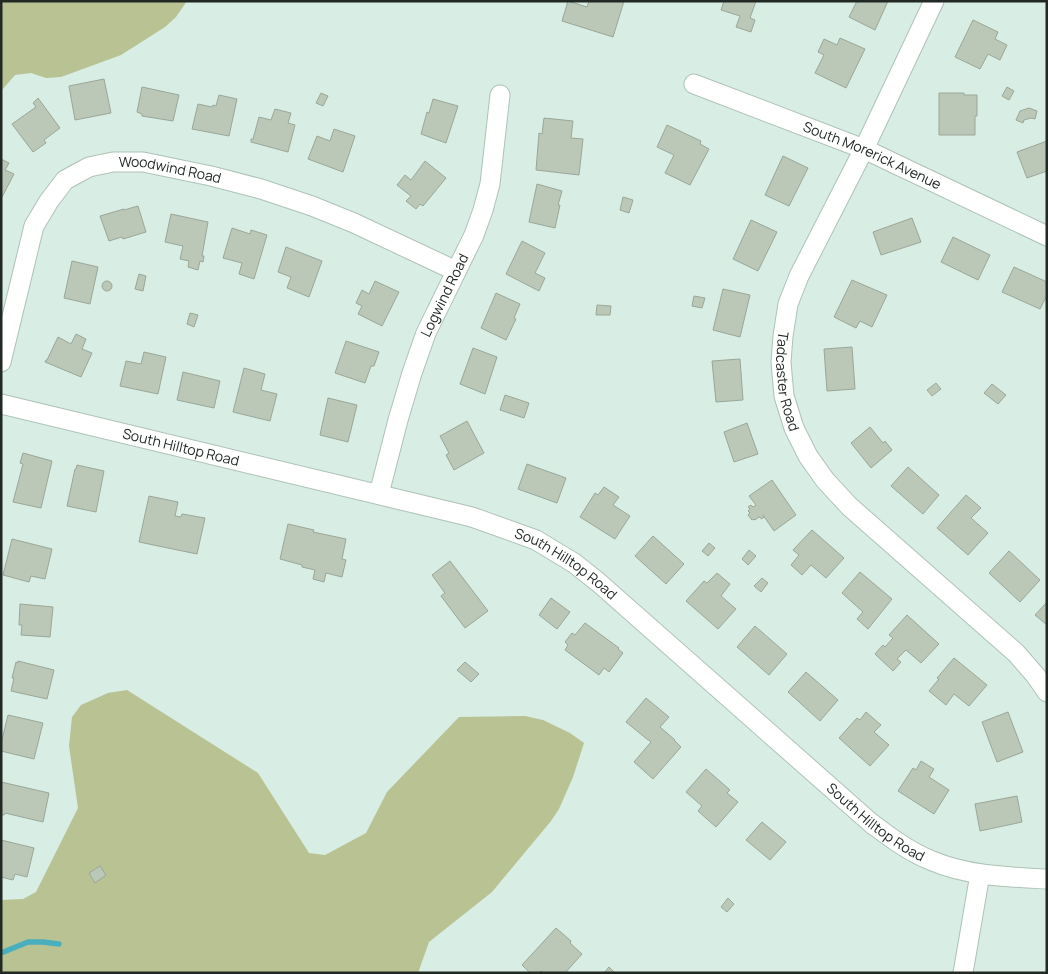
<svg xmlns="http://www.w3.org/2000/svg" width="1048" height="974" font-family="Manrope,sans-serif">
	<style>
		.green { fill: #b8c293 }
		.lines { fill: none; stroke-linecap: round; stroke-linejoin: round }
		.stream { stroke: #49afbf; stroke-width: 5.5 }
		.building { fill: #bbc8b8; stroke: #9aa798 }
		.minor-casing { stroke: #aec2b7; stroke-width: 21 }
		.minor { stroke: #fff; stroke-width: 19 }
		.labels { text-anchor: middle; stroke-width: 4; stroke-linejoin: round; paint-order: stroke }
		.street-label { font-size: 14px; fill: #222925; stroke: #fff }
	</style>
	<rect width="100%" height="100%" fill="#d8ede3"/>
	<g class="green">
		<path d="M1 1H187L176 17 165 27 121 55 61 77 46 78 31 73 15 75 1 91Z"/>
		<path d="M127 690 258 773 309 853 325 855 366 833 387 792 459 717 525 716 543 720 570 733 584 743 573 777 559 809 551 821 492 892 429 942 418 973H1V900L23 899 36 892 78 808 69 746 72 717 81 705 108 693Z"/>
	</g>
	<g class="lines">
		<path class="stream" d="M1 953 28 942H43L59 944"/>
	</g>
	<g class="building">
		<path d="M568 1 587 7 589 1H624L613 37 562 21Z"/>
		<path d="M724 1H756L750 18 755 20 751 32 736 27 740 16 721 10Z"/>
		<path d="M857 1H888L875 30 849 17Z"/>
		<path d="M973 20 998 32 995 39 1007 45 1000 60 988 54 980 69 955 57Z"/>
		<path d="M840 38 865 49 846 88 815 73 824 55 818 52 824 39 837 45Z"/>
		<path d="M104 79 111 113 75 120 69 86Z"/>
		<path d="M142 87 179 95 173 121 142 116V114L137 112Z"/>
		<path d="M1007 87 1014 91 1009 100 1002 96Z"/>
		<path d="M321 93 328 96 323 106 316 103Z"/>
		<path d="M939 93H964V95H977V116H975V135H939Z"/>
		<path d="M219 95 237 99 229 136 192 129 198 104 212 107 213 105 216 106Z"/>
		<path d="M38 98 60 128 44 140 46 143 33 152 12 124 36 107 33 103Z"/>
		<path d="M433 99 458 106 446 143 421 134 427 112 429 113Z"/>
		<path d="M1029 108 1037 111 1035 119 1031 118 1024 120 1023 123 1016 120 1020 111Z"/>
		<path d="M275 109 291 113 288 123 295 125 288 152 251 142V139H253L259 117 271 120Z"/>
		<path d="M544 118 573 121 571 138 583 139 579 175 536 170 539 133 542 134Z"/>
		<path d="M667 125 701 141 700 144 709 149 690 185 665 173 674 155 657 147Z"/>
		<path d="M334 129 355 136 343 172 308 159 317 136 330 141Z"/>
		<path d="M1047 141V171L1027 178 1017 152Z"/>
		<path d="M783 156 808 168 789 206 765 195Z"/>
		<path d="M1 159 9 163 5 170 14 174 1 199Z"/>
		<path d="M425 161 446 178 423 206 420 204 416 209 406 201 411 196 397 185 405 175 411 180Z"/>
		<path d="M537 184 562 191 558 205H560L555 228 529 222Z"/>
		<path d="M623 197 633 200 629 213 620 210Z"/>
		<path d="M138 206 146 232 123 239 122 237 109 241 100 216 124 209V210Z"/>
		<path d="M171 214 208 222 202 256H204L203 262 200 261 198 270 188 267 189 261 180 259 183 246 165 242Z"/>
		<path d="M912 218 921 242 881 255 873 232Z"/>
		<path d="M751 220 777 232 758 271 733 259Z"/>
		<path d="M232 228 250 234 251 230 267 235 254 279 239 274 242 263 223 258Z"/>
		<path d="M953 237 990 255 978 280 941 262Z"/>
		<path d="M522 241 545 253 535 273 545 278 539 291 506 274Z"/>
		<path d="M286 247 322 261 309 297 287 288 291 277 278 272Z"/>
		<path d="M72 261 98 267 90 304 64 298Z"/>
		<path d="M1014 267 1047 282V295L1040 309 1002 292Z"/>
		<path d="M139 274 146 276 143 291 135 289Z"/>
		<path d="M852 280 887 295 872 327 860 321 856 328 834 317Z"/>
		<circle cx="107" cy="286" r="5"/>
		<path d="M375 281 399 292 382 326 358 314 362 306 356 303 362 290 369 294Z"/>
		<path d="M723 289 750 295 740 337 713 330Z"/>
		<path d="M496 293 520 304 514 318 516 319 506 340 481 328Z"/>
		<path d="M694 296 705 298 702 308 692 306Z"/>
		<path d="M597 305 611 306 610 315H596Z"/>
		<path d="M190 313 198 315 194 327 187 324Z"/>
		<path d="M76 334 86 339 82 349 92 353 81 377 45 362 46 360H47L58 337 71 344Z"/>
		<path d="M346 341 379 352 374 366H371L365 383 335 373Z"/>
		<path d="M852 347 855 389 827 391 824 349Z"/>
		<path d="M473 348 497 357 485 394 460 384Z"/>
		<path d="M144 352 166 357 158 394 120 386 126 361 141 364Z"/>
		<path d="M740 359 743 400 716 402 712 361Z"/>
		<path d="M244 368 265 374 261 390 277 394 270 421 233 412Z"/>
		<path d="M183 372 220 381 214 408 177 400Z"/>
		<path d="M936 383 941 389 932 396 927 390Z"/>
		<path d="M992 384 1006 395 998 404 984 393Z"/>
		<path d="M505 395 529 403 524 418 500 410Z"/>
		<path d="M328 398 357 405 348 442 320 435Z"/>
		<path d="M467 421 484 453 454 470 446 455 449 453 440 436Z"/>
		<path d="M747 423 758 454 734 462 724 432Z"/>
		<path d="M870 427 883 443 885 441 892 450 871 468 851 443Z"/>
		<path d="M23 453 52 461 41 508 13 502 23 464 20 463Z"/>
		<path d="M527 464 566 478 557 503 518 489Z"/>
		<path d="M77 465 104 471 96 512 67 506 75 469H76Z"/>
		<path d="M908 467 939 495 923 514 891 486Z"/>
		<path d="M772 480 796 515 774 531 763 515 764 517 762 519 759 517 755 520 754 519 752 520 748 515 750 513 748 511 750 509 748 507 751 505 753 507 756 505 749 496Z"/>
		<path d="M604 487 619 497 613 505 630 516 615 539 580 517 595 493 598 495Z"/>
		<path d="M966 495 981 508 971 518 988 533 968 555 937 528Z"/>
		<path d="M149 496 178 502 175 516 181 517 182 514 205 518 197 554 139 542Z"/>
		<path d="M288 524 314 530 313 532 346 539 342 559 346 560 342 577 326 573 324 582 313 579 315 570 302 567V565L280 559Z"/>
		<path d="M812 530 844 558 826 578 811 565 802 575 791 565 799 555 793 550Z"/>
		<path d="M653 536 684 564 666 584 635 556Z"/>
		<path d="M12 539 52 549 45 579 31 576 29 582 3 575Z"/>
		<path d="M709 543 715 548 708 556 702 551Z"/>
		<path d="M749 550 756 556 748 565 742 559Z"/>
		<path d="M1009 551 1040 580 1020 602 989 573Z"/>
		<path d="M450 561 488 611 465 628 441 596 445 593 432 575Z"/>
		<path d="M860 572 892 599 868 629 857 619 863 612 842 593Z"/>
		<path d="M717 573 730 584 721 596 736 609 718 629 686 601 704 581 707 583Z"/>
		<path d="M762 578 768 583 761 592 754 586Z"/>
		<path d="M551 598 570 612 557 629 539 615Z"/>
		<path d="M1047 602V625L1035 615Z"/>
		<path d="M20 604 53 607 50 637 21 635 22 625H19Z"/>
		<path d="M907 615 939 644 921 663 906 650 897 659 901 662 893 671 875 654 883 645 885 647 893 638 889 635Z"/>
		<path d="M585 623 619 648 618 649 623 653 609 672 604 668 599 675 565 650 568 645 565 642 572 633 575 635Z"/>
		<path d="M755 626 787 654 769 675 737 647Z"/>
		<path d="M954 658 987 685 969 706 954 694 946 705 929 691 939 679 937 678Z"/>
		<path d="M18 661 54 670 47 699 11 691 14 678H12L16 662 18 663Z"/>
		<path d="M465 662 479 674 471 682 457 670Z"/>
		<path d="M806 672 838 700 820 721 788 692Z"/>
		<path d="M646 698 669 717 660 727 675 740H674L681 747 653 779 634 762 651 742 649 740H648L626 722Z"/>
		<path d="M866 712 881 725 874 732 889 745 870 766 839 738 857 718 860 720Z"/>
		<path d="M1008 712 1023 752 997 762 982 722Z"/>
		<path d="M8 715 43 723 34 759 1 751V744Z"/>
		<path d="M921 761 934 769 929 777 949 790 934 814 898 791 913 768 916 770Z"/>
		<path d="M706 769 730 790 727 793 738 802 716 827 698 811 702 806 686 792Z"/>
		<path d="M1 782 49 793 43 822 5 813 4 815H1Z"/>
		<path d="M1017 796 1022 822 980 831 975 804Z"/>
		<path d="M762 822 786 842 770 860 746 840Z"/>
		<path d="M1 840 34 848 27 877 15 874 13 880 1 877Z"/>
		<path d="M100 866 106 875 95 883 89 873Z"/>
		<path d="M728 898 734 904 727 912 721 907Z"/>
		<path d="M556 928 571 941 570 943 582 954 565 973H544L541 971 539 973H530L522 965Z"/>
		<path d="M609 967 615 973H604Z"/>
	</g>
	<g class="lines">
		<defs>
			<g id="minor">
				<path id="s1" d="M934 1 864 149 799 276 788 304 783 336 781 362 784 396 794 428 808 456 825 480 849 506 1016 653 1036 676 1047 692"/>
				<path id="s2" d="M694 84 864 149 1047 236"/>
				<path id="s3" d="M1 362 34 226 49 201 65 180 89 167 113 162H143L211 176 261 189 312 206 354 223 456 271"/>
				<path id="s4" d="M1 404 472 517 536 540 574 563 598 582 871 823C890 837 908 851 930 860 967 876 1007 877 1047 879"/>
				<path id="s5" d="M379 494 398 420 412 373 426 333 474 235 483 210 490 184 500 95"/>
				<path d="M963 973 980 874"/>
			</g>
		</defs>
		<use href="#minor" class="minor-casing"/>
		<use href="#minor" class="minor"/>
	</g>
	<g class="labels">
		<g class="street-label">
			<text dy="5" stroke="none"><textPath href="#s2" startOffset="192">South Morerick Avenue</textPath></text>
			<text dy="5" stroke="none"><textPath href="#s3" startOffset="305">Woodwind Road</textPath></text>
			<text dy="5" stroke="none"><textPath href="#s5" startOffset="210">Logwind Road</textPath></text>
			<text dy="5" stroke="none"><textPath href="#s1" startOffset="415">Tadcaster Road</textPath></text>
			<text dy="5" stroke="none"><textPath href="#s4" startOffset="185">South Hilltop Road</textPath></text>
			<text dy="5" stroke="none"><textPath href="#s4" startOffset="590">South Hilltop Road</textPath></text>
			<text dy="5" stroke="none"><textPath href="#s4" startOffset="995">South Hilltop Road</textPath></text>
		</g>
	</g>
	<rect width="1048" height="974" fill="none" stroke="#222925" stroke-width="5"/>
</svg>
